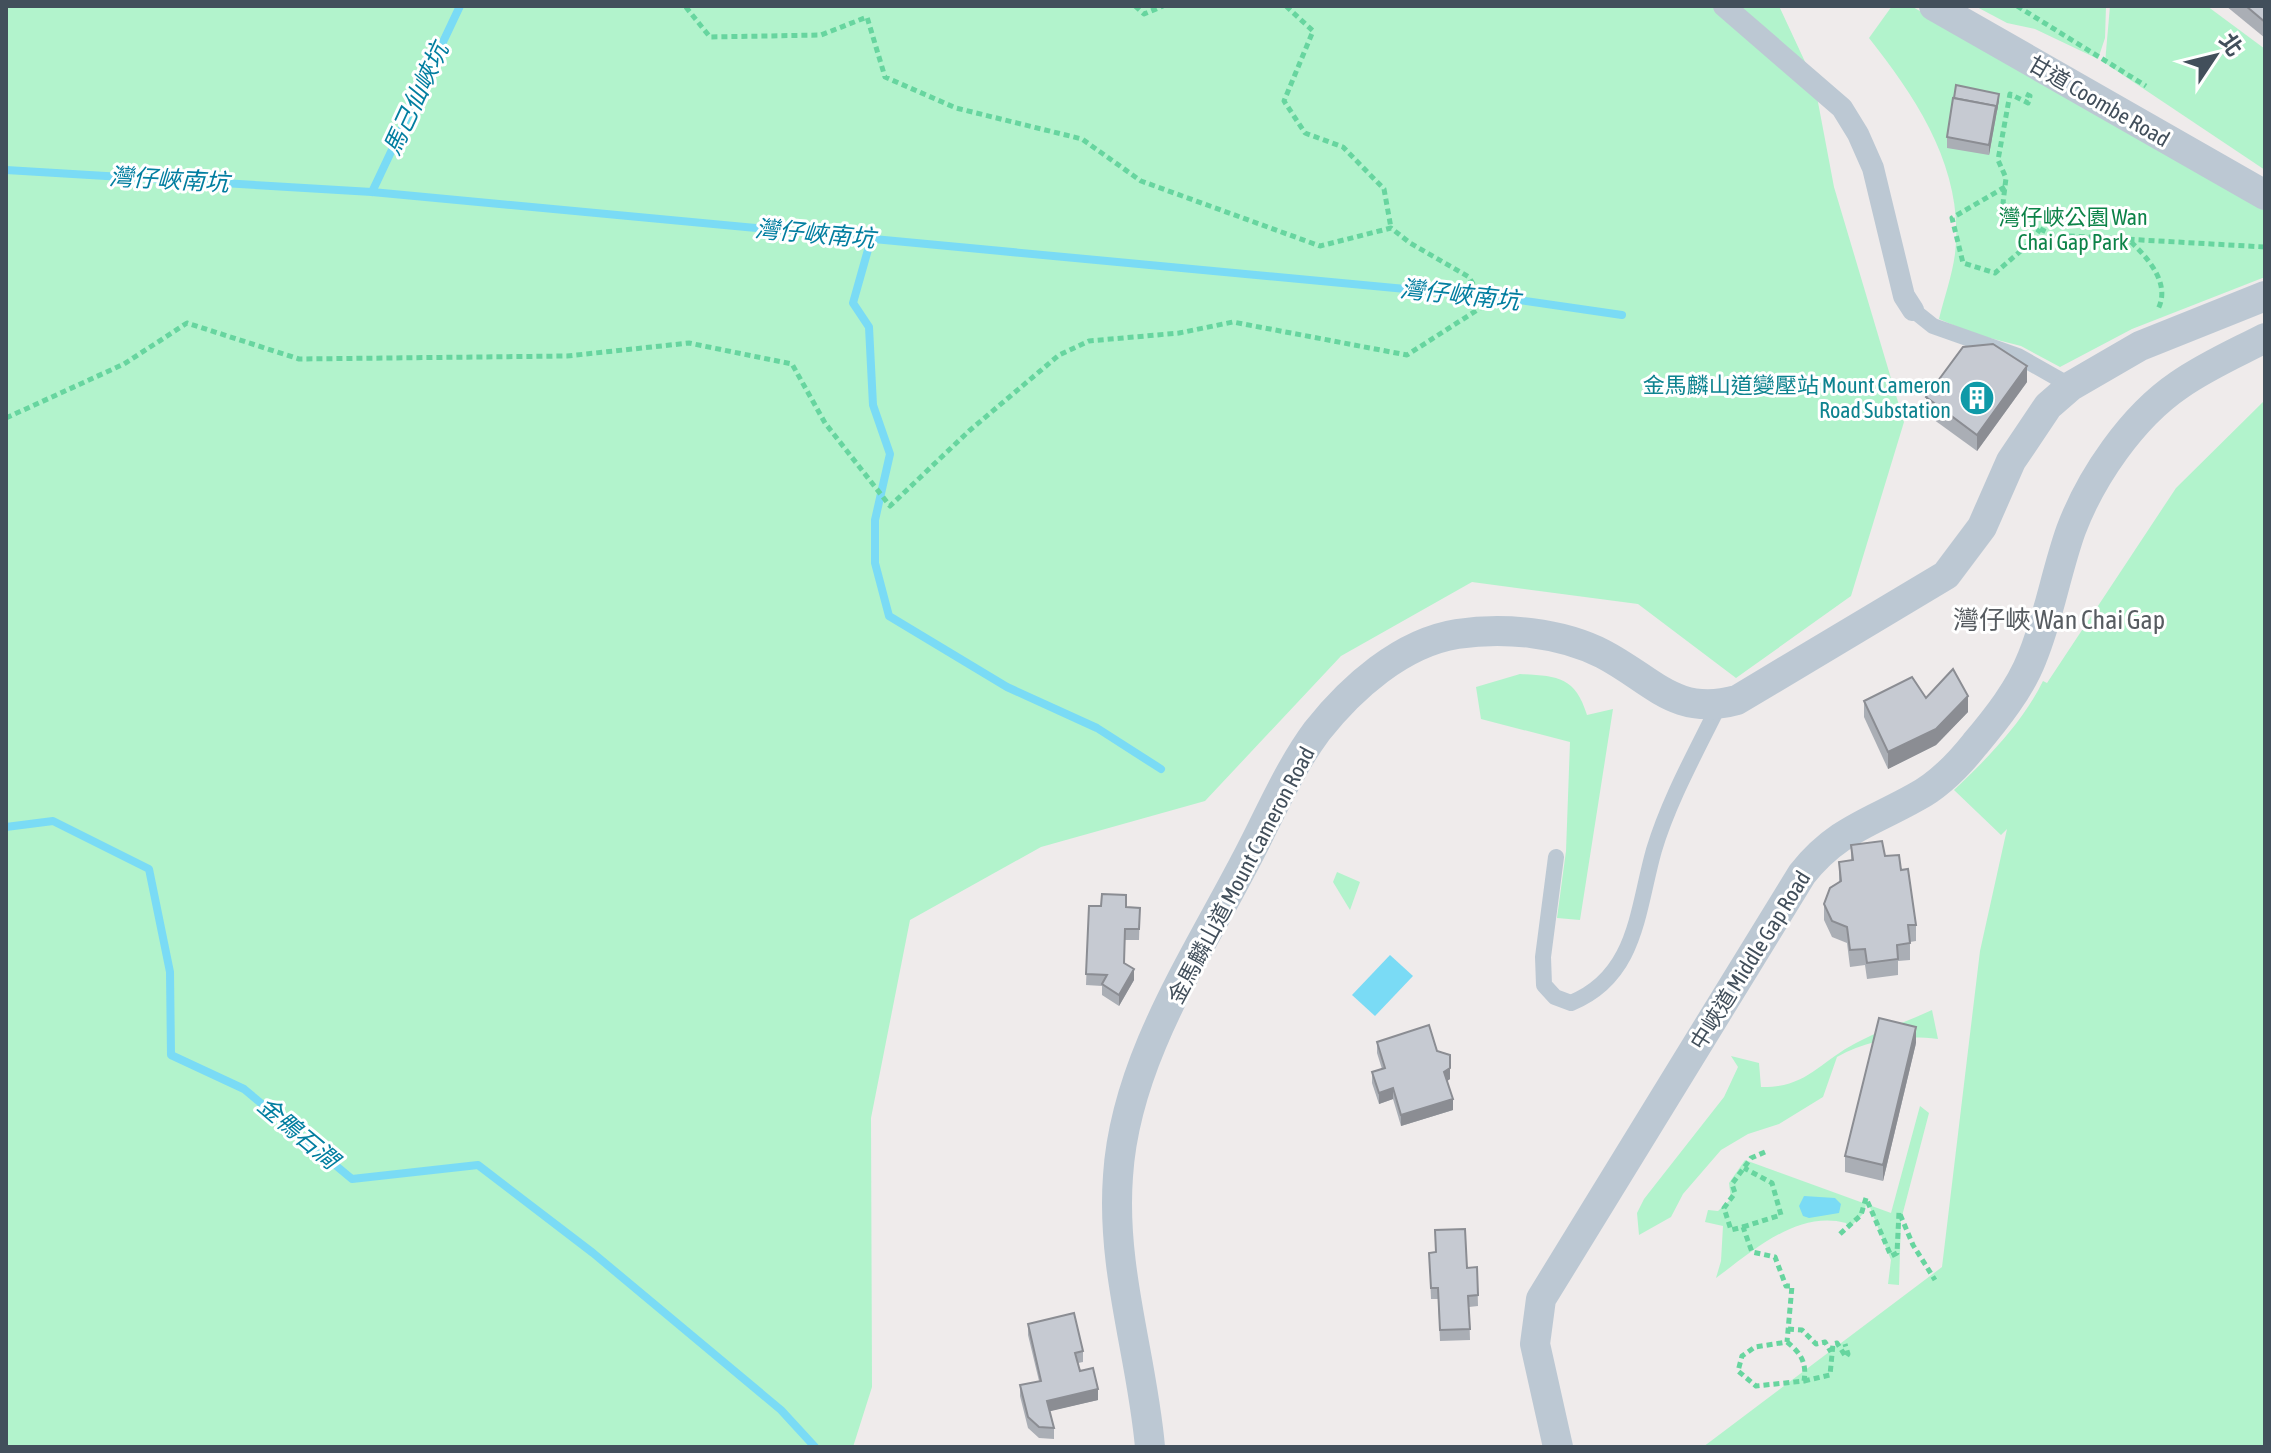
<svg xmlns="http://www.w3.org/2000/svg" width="2271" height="1453" font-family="'Asap Condensed','Noto Sans TC',sans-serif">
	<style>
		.green { fill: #b2f3cc }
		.water { fill: #7adbf5 }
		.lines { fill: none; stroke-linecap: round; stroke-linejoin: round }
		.stream { stroke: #7adbf5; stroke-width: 8 }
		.path { stroke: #67d59f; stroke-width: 5; stroke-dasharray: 6 4; stroke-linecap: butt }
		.service { stroke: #bcc8d3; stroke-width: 16 }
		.pedestrian { stroke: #bcc8d3; stroke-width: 22 }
		.minor { stroke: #bcc8d3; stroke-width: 30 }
		.wall { fill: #aaaeb5 }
		.shaded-wall { fill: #8b8d93 }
		.building { fill: #c6cad2; stroke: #8b8d93; stroke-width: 2 }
		.labels { text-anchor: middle; stroke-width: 6; stroke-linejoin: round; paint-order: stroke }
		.street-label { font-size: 22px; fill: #424f5b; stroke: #fff }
		.park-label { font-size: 22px; fill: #0c8348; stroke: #fff }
		.culture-label { font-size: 22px; fill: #0d838f; stroke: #fff; text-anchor: end }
		.water-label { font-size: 24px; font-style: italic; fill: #027ea0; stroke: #fff }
		.quarter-label { font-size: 26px; fill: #575c61; stroke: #fff }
	</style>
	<rect width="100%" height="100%" fill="#efebeb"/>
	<g class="green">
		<path d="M6 6H1779L1814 81 1834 187 1904 422 1851 596 1736 678 1638 604 1472 582 1341 656 1205 801 1041 847 910 920 871 1118 872 1387 853 1447H6Z"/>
		<path d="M1892 6H1911L2265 207V277L2132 329 2060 367 2021 346 1974 334 1939 319C1944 298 1952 276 1955 254 1965 171 1918 100 1869 38Z"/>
		<path d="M1975 6H2106L2105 38 2098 59 2035 29 2007 23Z"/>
		<path d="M2110 6H2207L2265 49V170L2105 63Z"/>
		<path d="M2265 400V1447H1703L1942 1267 1980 951 2007 829 2001 835 1954 790C1987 759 2023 722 2043 681L2047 683 2176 488Z"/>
		<path d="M1520 674C1557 676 1575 676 1587 715L1613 709 1580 920 1557 918 1566 851 1570 742 1481 719 1476 687Z"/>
		<path d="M1337 872 1360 882 1350 910 1333 882Z"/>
		<path d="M1932 1010 1938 1039C1901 1035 1870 1039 1837 1057L1823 1097 1779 1124 1748 1134 1721 1150 1683 1194 1671 1217 1639 1235 1637 1213 1644 1199 1724 1097 1738 1067 1731 1056 1759 1063 1761 1087C1807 1088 1819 1062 1856 1043 1880 1030 1907 1022 1932 1010Z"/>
		<path d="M1920 1106 1929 1113 1901 1220 1899 1285 1888 1284 1891 1260 1869 1205 1891 1213Z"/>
		<path d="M1745 1160 1866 1204 1864 1213 1849 1228 1846 1223C1797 1210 1753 1251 1716 1278L1721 1261 1723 1226 1705 1222 1708 1210 1718 1211 1731 1199 1729 1183Z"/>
	</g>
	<g class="water">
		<path d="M1390 955 1413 976 1375 1016 1352 995Z"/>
		<path d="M1804 1196 1835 1198 1841 1204 1839 1213 1809 1218 1803 1216 1799 1206Z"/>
	</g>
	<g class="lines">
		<g class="stream">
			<path d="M6 170 372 192 1512 299 1622 315"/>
			<path d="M372 192 460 6"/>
			<path d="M871 239 853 303 869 327 873 405 890 454 875 520V563L889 616 1007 687 1097 728 1161 769"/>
			<path d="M6 827 53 821 149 869 170 972 171 1055 244 1089 352 1179 478 1165 593 1253 781 1410 815 1447"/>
		</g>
		<g class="path">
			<path d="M1135 6 1144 14 1163 6"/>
			<path d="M1286 6 1313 31 1284 101 1305 133 1343 147 1384 189 1391 228"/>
			<path d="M2017 6 2146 86"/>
			<path d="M2026 94 2030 96 2028 103 2010 94 1998 160 2006 178 2003 203 2015 217 2053 235 2265 247"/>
			<path d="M2005 187 1952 218 1963 263 1995 273 2030 243 2040 229"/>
			<path d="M2131 242C2148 258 2171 284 2158 309"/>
			<path d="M6 418 124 364 187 323 299 359 567 356 689 343 792 364 825 423 890 506 969 431 1059 355 1089 341 1179 333 1233 322 1407 355 1485 305 1469 277 1410 243 1391 228 1320 246 1141 181 1082 139 956 108 885 77 867 17 821 35 710 37 685 6"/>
			<path d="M1765 1152 1751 1158 1732 1184 1735 1193 1724 1208 1731 1230 1743 1227 1752 1252 1775 1257 1786 1286H1792L1787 1342"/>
			<path d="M1743 1227 1781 1215 1772 1183 1744 1168"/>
			<path d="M1840 1234 1861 1215 1866 1198 1891 1256 1897 1253 1899 1212 1913 1245 1935 1280"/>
			<path d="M1788 1329 1802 1330 1816 1344 1825 1342 1831 1352"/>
			<path d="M1787 1342C1801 1353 1807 1363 1804 1381L1756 1386 1738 1371 1742 1356 1755 1347Z"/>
			<path d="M1804 1381 1830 1375 1833 1344 1837 1343 1846 1357 1848 1354 1845 1344"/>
		</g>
		<g class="service">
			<path d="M1913 310 1933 326 2018 356 2071 386"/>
			<path d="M1556 857 1543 957 1544 985 1555 997 1571 1003C1637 976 1637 910 1654 850 1669 800 1696 752 1719 705"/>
		</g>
		<path class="pedestrian" d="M1724 6 1842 108 1858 134 1873 168 1904 296 1913 310"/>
		<g class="minor">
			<path d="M1934 6 2265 195"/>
			<path d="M1150 1447C1142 1356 1111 1269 1118 1176 1125 1063 1194 960 1245 862 1268 819 1288 770 1317 731 1351 688 1401 643 1457 634 1504 627 1560 632 1603 654 1653 680 1675 717 1737 700L1946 575 1982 527 2011 461 2048 406 2071 386 2140 346 2265 296"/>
			<path d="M1558 1447 1535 1344 1541 1299 1802 874C1837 830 1870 823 1916 797 1939 785 1959 764 1975 744 1996 719 2020 689 2032 658 2049 617 2056 572 2071 530 2091 477 2132 417 2179 385 2206 366 2236 353 2265 338"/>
		</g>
	</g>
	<g class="wall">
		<path d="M2226 6H2265V38Z"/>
		<path d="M1999 100 1989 155 1947 148V137Z"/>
		<path d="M2027 382 1977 451 1926 414V397Z"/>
		<path d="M1926 698 1968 712 1936 745 1888 769 1864 717V701Z"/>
		<path d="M1851 845 1885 856 1901 870 1916 925V941L1910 942V960L1898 961V975L1867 979 1865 965 1850 967 1847 943 1832 937 1824 920V904L1839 882V862L1851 860Z"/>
		<path d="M1089 906 1140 908 1139 940H1125L1124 963 1134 980 1119 1006 1102 995V986L1086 985Z"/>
		<path d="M1377 1042 1437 1051 1450 1079 1447 1081 1453 1110 1401 1126 1393 1099 1379 1104 1372 1083V1072L1382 1069 1377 1053Z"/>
		<path d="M1916 1043 1883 1181 1845 1172V1156Z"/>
		<path d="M1429 1253H1435L1467 1268 1477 1267 1478 1306 1469 1307 1470 1340 1440 1341 1438 1299H1431Z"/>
		<path d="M1028 1324 1083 1351V1362L1078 1363 1080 1371 1098 1400 1049 1411 1054 1428V1439L1039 1438 1028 1428 1020 1396V1385L1039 1381 1028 1335Z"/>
	</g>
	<g class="shaded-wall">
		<path d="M1999 94V100L1989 155V145Z"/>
		<path d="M2027 366V382L1977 451V435Z"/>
		<path d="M1968 696V712L1936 745 1888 769V752Z"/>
		<path d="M1134 969V980L1119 1006V995Z"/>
		<path d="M1916 1027V1043L1883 1181V1165Z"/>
		<path d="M1450 1068V1079L1444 1083V1072Z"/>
		<path d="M1393 1088V1099L1379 1104V1093Z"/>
		<path d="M1453 1099V1110L1401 1126V1115Z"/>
		<path d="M1098 1389V1400L1047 1412V1401Z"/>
	</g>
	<g class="building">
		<path d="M2246 6H2265V22Z"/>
		<path d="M1956 85 1999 94 1996 111V106L1954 98Z"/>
		<path d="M1953 98 1996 106 1989 145 1947 137Z"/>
		<path d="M1993 344 2027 366 1977 435 1926 397 1963 347Z"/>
		<path d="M1953 669 1968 696 1936 729 1888 752 1864 701 1912 677 1926 698Z"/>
		<path d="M1882 841 1885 856 1899 855 1901 870 1908 869 1916 925H1908L1910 943 1897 945 1898 959 1867 963 1865 949 1850 950 1847 927 1832 921 1824 904 1830 888 1841 881 1839 862 1853 860 1851 845Z"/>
		<path d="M1102 894 1126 895V907L1140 908 1139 929H1125L1124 963 1134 969 1119 995 1102 984 1107 975 1086 974 1089 906H1101Z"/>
		<path d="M1879 1018 1916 1027 1883 1165 1845 1156Z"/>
		<path d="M1429 1025 1437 1051 1450 1055V1068L1444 1072 1453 1099 1401 1115 1393 1088 1379 1093 1372 1072 1385 1068 1377 1042Z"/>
		<path d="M1465 1229 1467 1268 1477 1267 1478 1295 1468 1296 1470 1329 1440 1330 1438 1288H1431L1429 1253 1436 1252 1435 1230Z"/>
		<path d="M1074 1313 1083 1351 1075 1353 1080 1371 1093 1368 1098 1389 1047 1401 1054 1428 1039 1427 1028 1417 1020 1385 1041 1381 1028 1324Z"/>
	</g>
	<defs>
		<symbol id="building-disc" viewBox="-11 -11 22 22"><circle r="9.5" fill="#0f9aa8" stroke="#fff"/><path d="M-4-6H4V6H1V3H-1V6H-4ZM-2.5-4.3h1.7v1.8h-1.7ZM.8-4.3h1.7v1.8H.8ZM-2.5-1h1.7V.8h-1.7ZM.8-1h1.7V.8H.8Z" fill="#fff"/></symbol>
	</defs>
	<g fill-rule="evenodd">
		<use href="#building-disc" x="1957" y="378" width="40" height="40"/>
	</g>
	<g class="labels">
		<g class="street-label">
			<text transform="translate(2099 101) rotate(30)" y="8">甘道 Coombe Road</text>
			<text transform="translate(1241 875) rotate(-62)" y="8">金馬麟山道 Mount Cameron Road</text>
			<text transform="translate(1750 960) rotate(-58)" y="8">中峽道 Middle Gap Road</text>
		</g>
		<g class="park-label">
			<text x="2073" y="225">灣仔峽公園 Wan<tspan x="2073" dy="25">Chai Gap Park</tspan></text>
		</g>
		<g class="culture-label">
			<text x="1951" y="393">金馬麟山道變壓站 Mount Cameron<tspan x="1951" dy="25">Road Substation</tspan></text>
		</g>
		<g class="water-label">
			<text transform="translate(416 99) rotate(-65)" y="8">馬己仙峽坑</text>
			<text transform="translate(169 180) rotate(3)" y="8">灣仔峽南坑</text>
			<text transform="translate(815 234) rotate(5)" y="8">灣仔峽南坑</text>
			<text transform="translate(1460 295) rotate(6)" y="8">灣仔峽南坑</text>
			<text transform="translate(298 1133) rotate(40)" y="8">金鴨石澗</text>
		</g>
		<g class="quarter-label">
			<text x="2059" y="629">灣仔峽 Wan Chai Gap</text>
		</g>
	</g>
	<rect width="2271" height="1453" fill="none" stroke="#424f5b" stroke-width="16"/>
	<g transform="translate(2215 56) rotate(55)" stroke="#ffffff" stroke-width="6" paint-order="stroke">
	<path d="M0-6L14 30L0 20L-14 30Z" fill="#424f5b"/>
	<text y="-12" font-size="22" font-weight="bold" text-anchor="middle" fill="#424f5b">北</text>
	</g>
</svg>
